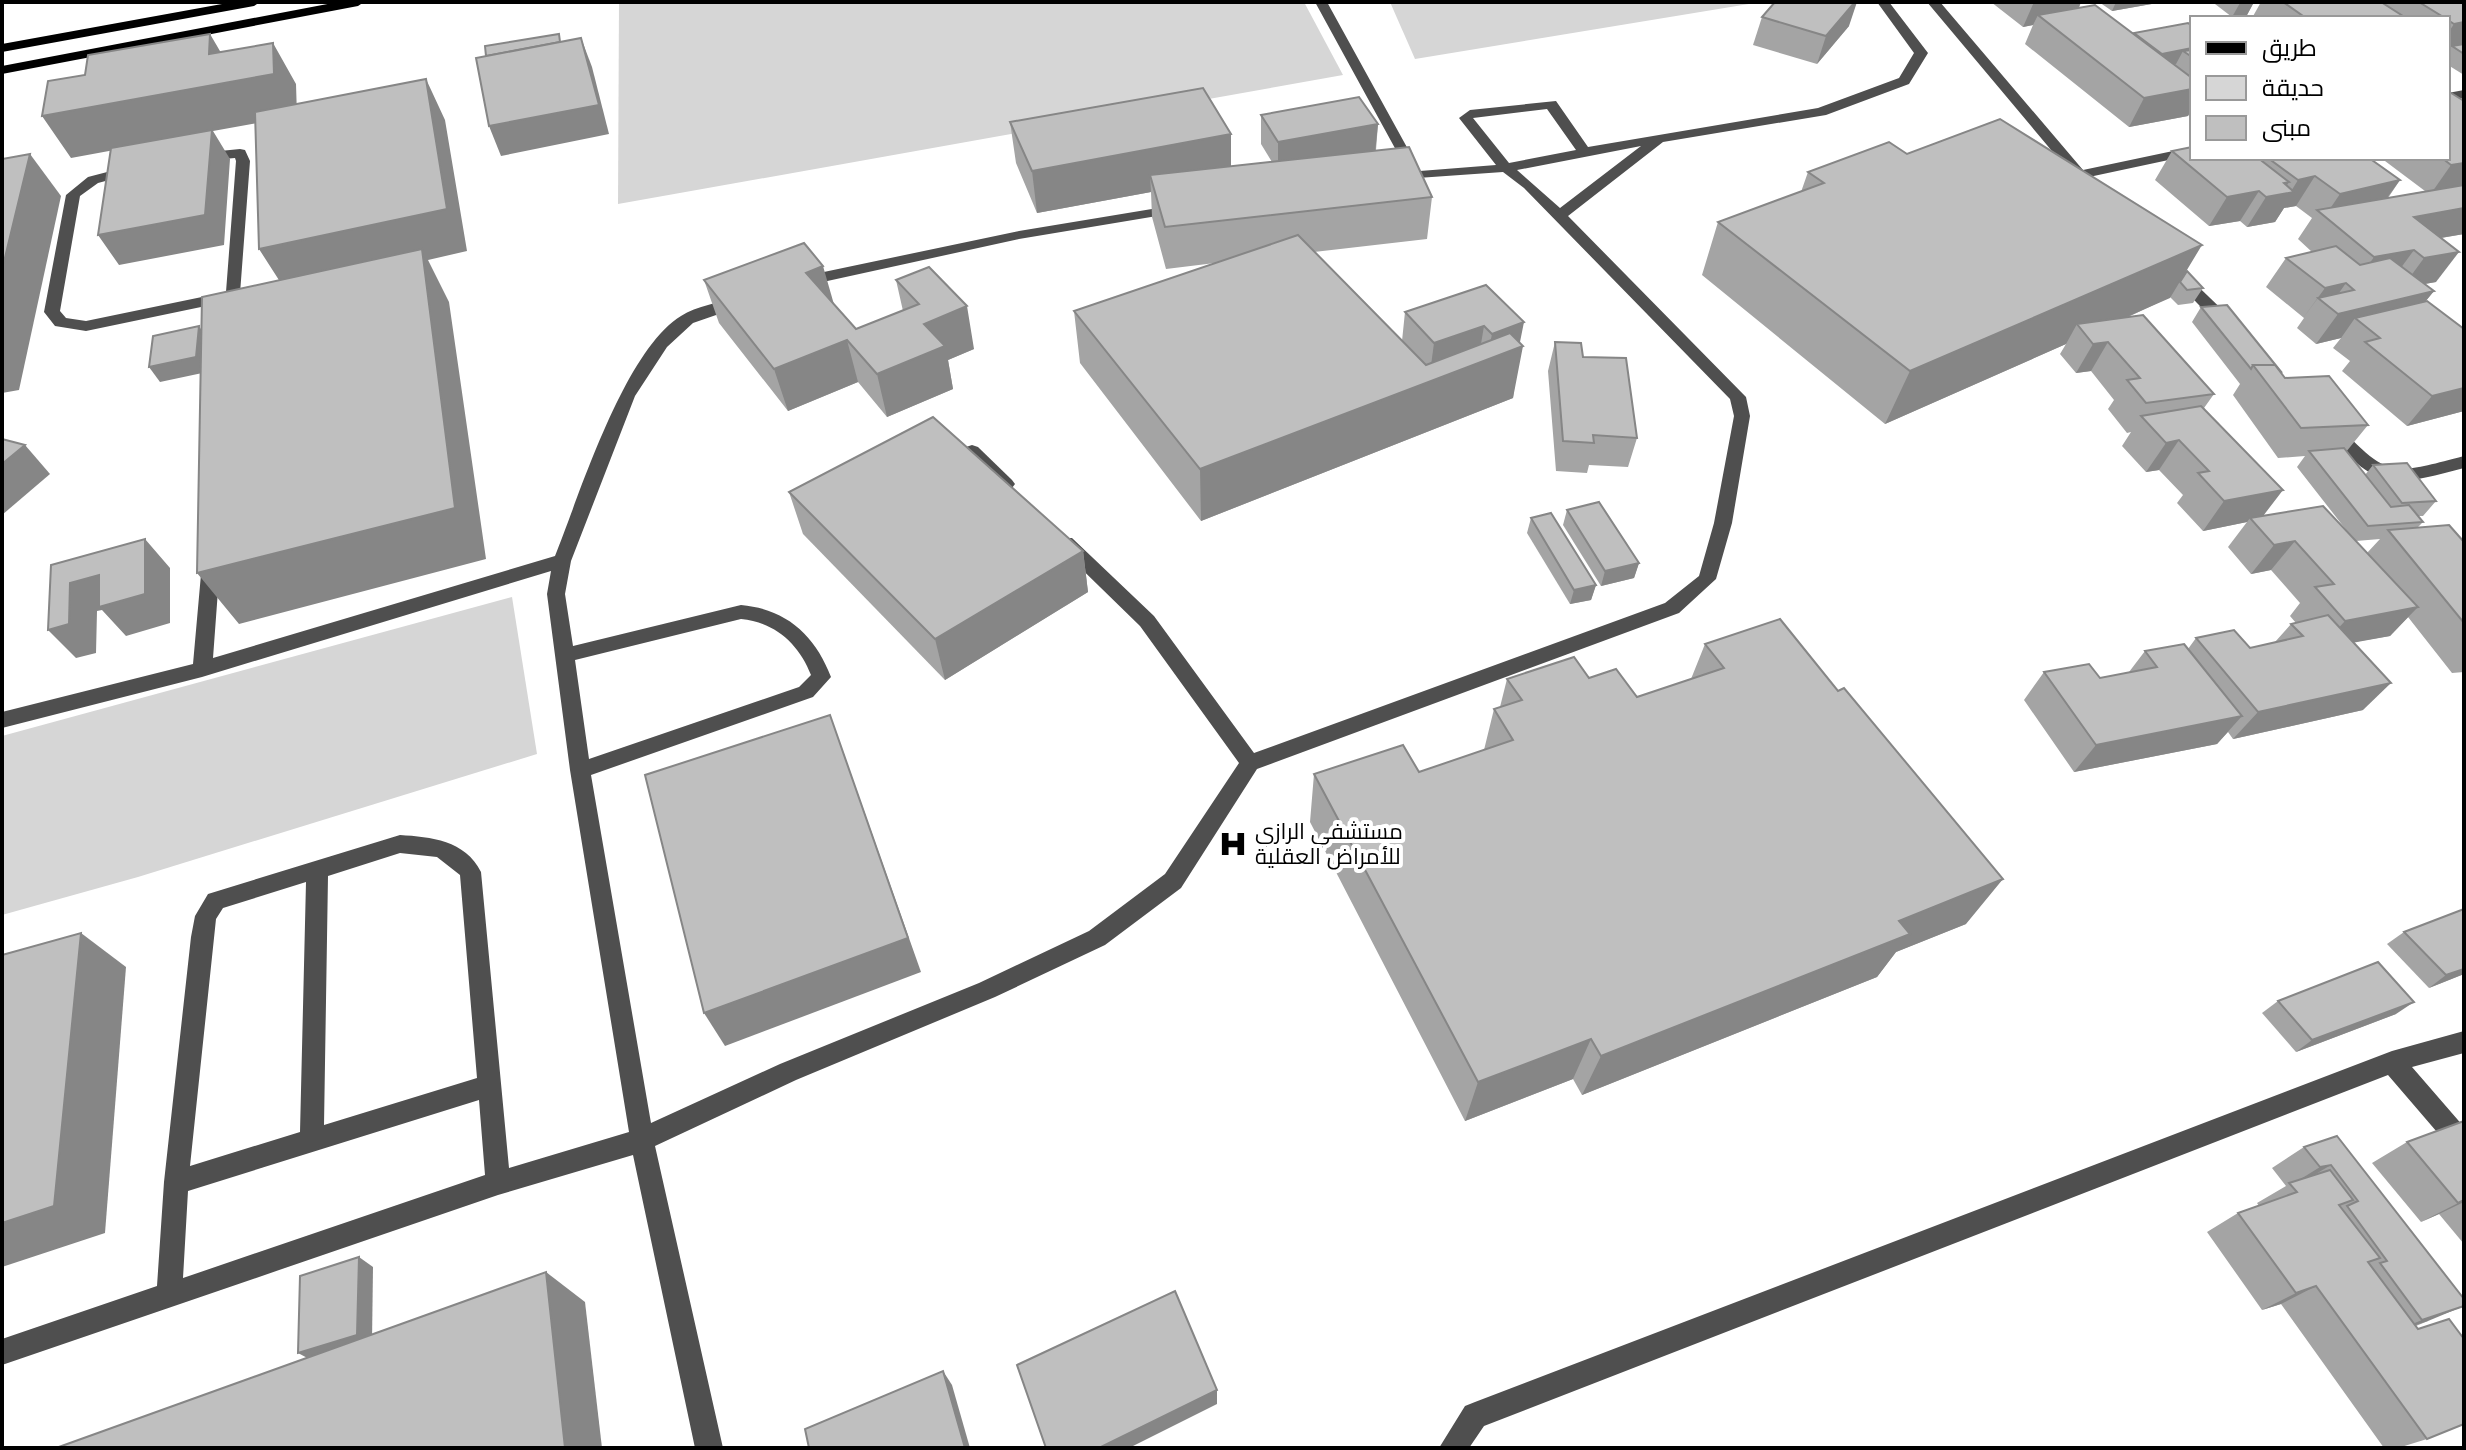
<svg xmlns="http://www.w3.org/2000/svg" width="2466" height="1450" font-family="'DM Sans',Cairo,sans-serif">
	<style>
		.green { fill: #d6d6d6 }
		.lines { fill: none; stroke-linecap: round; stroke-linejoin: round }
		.minor { fill: #4f4f4f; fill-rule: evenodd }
		.major { fill: #000; fill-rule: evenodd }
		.wall { fill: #a4a4a4; fill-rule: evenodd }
		.shaded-wall { fill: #868686 }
		.building { fill: #bfbfbf; stroke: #868686; stroke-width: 2 }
		.labels { text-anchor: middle; stroke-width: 8; stroke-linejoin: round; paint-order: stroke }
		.poi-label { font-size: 22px; fill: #000; stroke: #fff; text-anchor: start }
	</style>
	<rect width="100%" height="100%" fill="#fff"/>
	<g class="green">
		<path d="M619 2H1304L1343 75 618 204Z"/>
		<path d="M1390 2H1761L1415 59Z"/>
		<path d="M512 597 537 754 138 877 2 915V736Z"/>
	</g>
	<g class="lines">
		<g class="minor">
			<path d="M1315 2H1327L1420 171 1496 165 1459 118 1470 110 1556 101 1588 147 1818 108 1899 78 1914 53 1877 2H1889L1928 53 1909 84 1826 115 1663 142 1568 216 1746 397 1750 416 1732 523 1716 579 1679 613 1257 769 1181 888 1105 945 995 997 796 1080 655 1146 723 1448H695L633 1155 498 1195 2 1365V1339L157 1286 164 1182 191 937 195 916 208 894 400 835C431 837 465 840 481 872L509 1168 629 1132 570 770 547 594 551 571 202 677 2 728V712L193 664 202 563 211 556 220 563 213 658 555 556C580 494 624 351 681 316 696 306 721 302 739 297L747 302 745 305 693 323 667 347 635 396 571 561 565 594 573 646 741 605C786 609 815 635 831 677L813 697 591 775 651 1123 780 1064 979 983 1089 931 1165 874 1239 763 1140 626 1060 548 1057 543 1060 538H1072L1154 616 1254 753 1665 603 1699 576 1714 523 1734 416 1730 399 1524 188 1503 172 1389 180V174L1408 172ZM1547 109 1576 150 1509 163 1473 118ZM1641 146 1560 208 1517 170ZM741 619C775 622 799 644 811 675L799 687 589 759 575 660ZM400 853 437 857 460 875 477 1078 324 1125 328 876ZM306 882 300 1132 190 1166 216 919 223 908ZM479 1100 485 1175 183 1278 188 1191Z"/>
			<path d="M1927 2H1940L2083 170 2192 147V155L2089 177 2088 182H2078Z"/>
			<path d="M2464 90V98L2448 101V93Z"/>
			<path d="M240 149 245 150 250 161 238 320H226L225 302 86 331 55 326 44 312 66 195 88 177 134 165 141 169 139 172 98 183 80 196 60 311 66 318 86 321 226 292 236 161 235 158 200 161 193 157 200 153Z"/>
			<path d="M1176 205 1183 209 1181 212 1019 239 800 287 792 282 800 277 1019 231Z"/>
			<path d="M2179 271 2184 273 2233 320V328H2221L2174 279V273Z"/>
			<path d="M2331 422 2337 424C2389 479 2391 475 2464 456V468C2388 488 2379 490 2325 432L2323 428 2325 424Z"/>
			<path d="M972 445 978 447 1012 480 1015 484 1012 488H1000L966 455 963 451 966 447Z"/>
			<path d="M2464 1031V1053L2412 1067 2464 1127V1157L2455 1153 2388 1075 1484 1426 1469 1448H1439L1465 1406 1475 1402 2392 1051Z"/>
		</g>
		<g class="major">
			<path d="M233 2H260L254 6 2 52V44Z"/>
			<path d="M338 2H364L358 6 2 74V66Z"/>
		</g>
	</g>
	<g class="wall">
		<path d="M1991 2H2081L2079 8 2133 34 2192 26V109L2188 116 2129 127 2025 44 2033 25 2023 27Z"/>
		<path d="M2099 2H2163L2112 11Z"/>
		<path d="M2216 2H2254L2247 15 2232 17 2215 4Z"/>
		<path d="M2261 2H2464V75L2448 65V52L2450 50H2448V18H2252Z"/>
		<path d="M1762 17 1849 26 1817 64 1753 45Z"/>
		<path d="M2464 101V234L2441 238 2436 282 2424 284 2434 291 2425 302 2464 411 2407 426 2342 371 2350 361 2333 348 2341 338 2316 344 2297 328 2304 318 2266 287 2286 258 2312 252 2298 239 2312 218 2296 206 2284 208 2275 222 2247 227 2240 221 2209 226 2155 180 2172 151 2192 158H2369L2400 180 2388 198 2425 191 2381 158H2448Z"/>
		<path d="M1261 115 1378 124 1376 150 1432 197 1427 239 1314 252 1402 341 1405 312 1486 285 1520 342 1513 398 1201 521 1080 363 1074 311 1215 263 1166 269 1152 217 1151 192 1037 213 1016 163 1010 122 1231 166 1272 162 1261 144Z"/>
		<path d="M1907 154 2187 271 2203 288 2193 303 2178 305 2170 297 2126 318 2214 394 2204 408 2263 516 2354 540 2297 467 2305 456 2278 458 2233 395 2240 384 2192 322 2201 307 2282 374 2285 378 2368 425 2346 452 2365 475 2373 465 2436 501 2423 516H2418L2423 522 2418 527 2464 542V672L2452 673 2408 617 2390 636 2354 642 2363 710 2233 739 2228 732 2217 744 2074 772 2024 700 2044 672 2100 678 2129 672 2145 651 2188 649 2196 638 2250 648 2275 642 2291 624 2296 623 2290 616 2300 603 2271 570 2251 574 2228 547 2247 522 2203 531 2177 503 2183 495 2159 470 2146 472 2122 446 2131 432 2127 433 2108 409 2114 400 2091 371 2076 373 2060 354 2066 344 1885 424 1702 275 1718 222 1801 192 1808 172ZM2380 539 2367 553 2356 541Z"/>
		<path d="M704 280 833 303 856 329 903 311 896 280 974 349 948 360 953 389 887 417 858 382 788 411 719 323Z"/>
		<path d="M1555 342 1583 357 1637 438 1628 467 1589 465 1587 473 1556 471 1548 371Z"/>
		<path d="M789 492 1083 551 1088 592 945 680 803 534Z"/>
		<path d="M1567 510 1639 563 1634 578 1601 586 1563 525Z"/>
		<path d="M1531 518 1596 585 1591 600 1570 604 1527 533Z"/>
		<path d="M1705 644 1966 924 1896 952 1877 977 1582 1095 1573 1079 1465 1121 1310 822 1314 774 1419 772 1484 750 1494 709 1500 707 1507 679 1589 678 1637 697 1691 679Z"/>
		<path d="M2464 909V974L2429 988 2387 944 2404 932Z"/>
		<path d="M2278 1001 2396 1014 2296 1052 2262 1013Z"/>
		<path d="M2464 1121V1244L2439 1214 2421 1222 2372 1163 2407 1142Z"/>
		<path d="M2337 1136 2428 1321 2416 1326 2427 1439 2398 1448H2384L2281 1304 2262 1310 2207 1232 2238 1213 2259 1206 2257 1203 2286 1186 2272 1168 2304 1147Z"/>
	</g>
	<g class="shaded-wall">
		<path d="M1855 2H1857L1849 26 1817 64 1826 36Z"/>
		<path d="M2034 2H2081L2074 18 2038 15 2033 25 2023 27Z"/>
		<path d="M2116 2H2163L2112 11Z"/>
		<path d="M2254 2 2247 15 2232 17 2240 3Z"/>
		<path d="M2464 22V47L2452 46 2448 50V33L2454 24Z"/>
		<path d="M210 34 234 75 273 43 296 84 297 116 213 131 230 159 224 245 119 265 98 235 212 132 71 158 42 116 209 54Z"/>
		<path d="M581 38 592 67 609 134 501 156 489 126Z"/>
		<path d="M2192 48V57L2183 51 2176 64 2154 69 2162 54Z"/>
		<path d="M426 79 445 120 467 251 428 260 449 302 486 559 239 624 197 573 286 291 259 249Z"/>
		<path d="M2192 89V109L2188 116 2129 127 2144 98Z"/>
		<path d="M1378 124 1375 153 1278 172V142Z"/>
		<path d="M1231 134V176L1150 175 1151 192 1037 213 1032 171Z"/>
		<path d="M30 154 61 196 19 390 2 393V270Z"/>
		<path d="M2464 163V188L2430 195 2451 165Z"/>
		<path d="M2315 176 2296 206 2284 208 2275 222 2247 227 2266 197 2284 183 2289 182 2281 194 2290 193 2298 180Z"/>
		<path d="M2400 180 2379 209 2325 216 2340 194Z"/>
		<path d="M2259 191 2240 221 2209 226 2227 197Z"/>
		<path d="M2464 208V234L2392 246 2414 217Z"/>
		<path d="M2202 245 2170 298 2086 335 2077 324 2066 344 1885 424 1910 371Z"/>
		<path d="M2414 250 2392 280 2353 287 2374 257Z"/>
		<path d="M2459 252 2436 282 2402 288 2424 258Z"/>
		<path d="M823 266 835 308 806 273Z"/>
		<path d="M2346 283 2329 307 2318 298 2303 318 2325 288Z"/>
		<path d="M2434 291 2410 320 2355 318 2341 338 2316 344 2338 314Z"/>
		<path d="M967 306 974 349 948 360 953 389 887 417 877 374 924 324Z"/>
		<path d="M1524 322 1519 347 1523 346 1513 398 1201 521 1200 469 1487 359 1492 334Z"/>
		<path d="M199 326 209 342 207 372 160 382 149 367Z"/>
		<path d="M1484 326 1479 356 1430 373 1434 343Z"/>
		<path d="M847 340 858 382 788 411 774 369Z"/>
		<path d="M2108 342 2091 371 2076 373 2093 344Z"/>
		<path d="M2464 388V411L2407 426 2432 396Z"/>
		<path d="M2179 440 2159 470 2146 472 2166 443Z"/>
		<path d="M25 445 50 474 2 515V464Z"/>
		<path d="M2283 490 2260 520 2250 518 2247 522 2203 531 2224 501Z"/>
		<path d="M145 539 170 568V623L126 636 102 610 97 611 96 653 76 658 48 630 70 583Z"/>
		<path d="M2295 541 2271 570 2251 574 2274 545Z"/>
		<path d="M1083 551 1088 592 945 680 935 639Z"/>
		<path d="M1639 563 1634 578 1601 586 1605 571Z"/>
		<path d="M1596 585 1591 600 1570 604 1574 590Z"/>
		<path d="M2418 607 2390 636 2319 649 2345 621Z"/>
		<path d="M2391 683 2363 710 2233 739 2258 712Z"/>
		<path d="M830 715 921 972 725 1046 704 1013Z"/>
		<path d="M2242 716 2217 744 2074 772 2096 745Z"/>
		<path d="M2003 879 1966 924 1896 952 1877 977 1582 1095 1601 1056 1899 921Z"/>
		<path d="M81 933 126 967 105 1233 2 1267V1223Z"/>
		<path d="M2464 969V974L2429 988 2446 975Z"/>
		<path d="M2414 1002 2396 1014 2296 1052 2312 1040Z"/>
		<path d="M1591 1039 1573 1079 1465 1121 1478 1082Z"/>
		<path d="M2331 1165 2297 1185H2291L2320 1167Z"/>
		<path d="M2464 1200V1202L2439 1214 2421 1222Z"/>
		<path d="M359 1257 373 1267 372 1343 313 1361 298 1353Z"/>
		<path d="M546 1272 585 1302 602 1448H565Z"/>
		<path d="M2316 1286 2281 1304 2262 1310 2296 1293Z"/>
		<path d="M2464 1306 2428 1321 2383 1336 2422 1320Z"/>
		<path d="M943 1371 952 1385 970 1448H965Z"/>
		<path d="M1217 1390V1404L1129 1448H1099Z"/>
	</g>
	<g class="building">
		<path d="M1775 2H1855L1826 36 1762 17Z"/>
		<path d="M2283 2H2381L2406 18H2306Z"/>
		<path d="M2419 2H2464V22L2454 24 2448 20V18H2445Z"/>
		<path d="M2095 5 2192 78V89L2144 98 2038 15Z"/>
		<path d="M2188 23 2192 26V48L2162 54 2134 33Z"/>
		<path d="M210 34 209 54 273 43 274 74 42 116 48 81 85 75 88 55Z"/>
		<path d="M559 34 560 42 486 56 485 46Z"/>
		<path d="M581 38 599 105 489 126 476 58Z"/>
		<path d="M2464 44V54L2452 46Z"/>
		<path d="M2192 50V57L2183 51Z"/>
		<path d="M426 79 447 209 259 249 255 112Z"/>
		<path d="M1203 88 1231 134 1032 171 1010 122Z"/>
		<path d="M2448 91 2464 101V163L2451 165 2442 158H2448Z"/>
		<path d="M1359 97 1378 124 1278 142 1261 115Z"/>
		<path d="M2000 119 2202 245 1910 371 1718 222 1824 183 1808 172 1889 142 1907 154Z"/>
		<path d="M212 130 205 215 98 235 111 148Z"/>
		<path d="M1409 147 1432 197 1165 227 1150 175Z"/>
		<path d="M2192 147V158H2258L2289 182 2284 183 2294 192 2266 197 2259 191 2227 197 2172 151Z"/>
		<path d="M30 154 2 270V159Z"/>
		<path d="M2268 158H2369L2400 180 2340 194 2315 176 2298 180Z"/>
		<path d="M2464 185V208L2414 217 2459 252 2424 258 2414 250 2374 257 2317 210Z"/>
		<path d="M1298 235 1426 365 1510 333 1523 346 1200 469 1074 311Z"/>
		<path d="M804 243 823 266 806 273 856 329 919 304 896 280 929 267 967 306 924 324 945 346 877 374 847 340 774 369 704 280Z"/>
		<path d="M2336 246 2360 265 2390 258 2434 291 2338 314 2318 298 2354 290 2346 283 2325 288 2286 258Z"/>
		<path d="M422 249 455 508 197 573 202 297Z"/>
		<path d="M2187 271 2203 288 2187 290 2180 282Z"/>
		<path d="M1486 285 1524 322 1492 334 1484 326 1434 343 1405 312Z"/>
		<path d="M2427 301 2464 329V388L2432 396 2365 342 2380 338 2355 318Z"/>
		<path d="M2227 305 2282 373 2275 365H2253L2251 369 2201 307Z"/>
		<path d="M2143 315 2214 394 2146 403 2127 380 2140 378 2108 342 2093 344 2077 324Z"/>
		<path d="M199 326 196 357 149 367 153 336Z"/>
		<path d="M1555 342 1581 343 1583 357 1626 358 1637 438 1593 435 1594 443 1563 441Z"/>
		<path d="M2253 365H2275L2285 378 2329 376 2368 425 2301 428Z"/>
		<path d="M2201 406 2283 490 2224 501 2198 473 2209 471 2179 440 2166 443 2141 416Z"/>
		<path d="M933 417 1083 551 935 639 789 492Z"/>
		<path d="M2 439 25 445 2 464Z"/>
		<path d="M2344 448 2391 507 2409 505 2423 522 2368 526 2309 451Z"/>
		<path d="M2407 463 2436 501 2402 503 2373 465Z"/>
		<path d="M1599 502 1639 563 1605 571 1567 510Z"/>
		<path d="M2323 506 2418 607 2345 621 2315 587 2334 584 2295 541 2274 545 2250 518Z"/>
		<path d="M1551 513 1596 585 1574 590 1531 518Z"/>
		<path d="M2449 525 2464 542V623L2388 530Z"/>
		<path d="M145 539V594L99 607V575L70 583 69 624 48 630 51 565Z"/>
		<path d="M2328 615 2391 683 2258 712 2196 638 2234 630 2250 648 2303 636 2291 624Z"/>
		<path d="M1780 619 1838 691 1844 688 2003 879 1899 921 1910 934 1601 1056 1591 1039 1478 1082 1314 774 1403 745 1419 772 1513 740 1494 709 1522 700 1507 679 1574 657 1589 678 1616 669 1637 697 1724 668 1705 644Z"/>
		<path d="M2184 644 2242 716 2096 745 2044 672 2089 664 2100 678 2157 667 2145 651Z"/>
		<path d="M830 715 908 938 704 1013 645 775Z"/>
		<path d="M2464 909V969L2446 975 2404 932Z"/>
		<path d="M81 933 54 1206 2 1223V955Z"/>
		<path d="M2378 962 2414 1002 2312 1040 2278 1001Z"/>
		<path d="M2464 1121V1200L2458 1203 2407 1142Z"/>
		<path d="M2337 1136 2464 1299V1306L2422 1320 2380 1263 2387 1261 2347 1206 2358 1201 2331 1165 2320 1167 2304 1147Z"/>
		<path d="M2330 1170 2353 1200 2339 1205 2380 1258 2368 1262 2418 1329 2449 1319 2464 1339V1424L2427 1439 2316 1286 2296 1293 2238 1213 2297 1192 2289 1183Z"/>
		<path d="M359 1257 357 1335 298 1353 300 1276Z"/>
		<path d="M546 1272 565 1448H56Z"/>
		<path d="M1175 1291 1217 1390 1099 1448H1046L1017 1365Z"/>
		<path d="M943 1371 965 1448H809L805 1429Z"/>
	</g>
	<defs>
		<symbol id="hospital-bare" viewBox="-9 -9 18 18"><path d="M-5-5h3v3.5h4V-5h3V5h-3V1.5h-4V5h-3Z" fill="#000" stroke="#fff" stroke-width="2.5" paint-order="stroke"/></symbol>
	</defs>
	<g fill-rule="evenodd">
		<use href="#hospital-bare" x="1213" y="824" width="40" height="40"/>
	</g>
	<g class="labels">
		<g class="poi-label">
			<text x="1255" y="839">مستشفي الرازي<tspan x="1255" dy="25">للأمراض العقلية</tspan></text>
		</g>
	</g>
	<rect width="2466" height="1450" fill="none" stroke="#000000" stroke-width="8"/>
	<rect x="2190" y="16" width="260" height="144" fill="#ffffff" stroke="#999999" stroke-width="2"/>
	<rect x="2206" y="42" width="40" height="12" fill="#000000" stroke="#999999" stroke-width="2"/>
	<text x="2262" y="56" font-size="24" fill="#000000">طريق</text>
	<rect x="2206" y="76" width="40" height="24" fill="#d6d6d6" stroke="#999999" stroke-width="2"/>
	<text x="2262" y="96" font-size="24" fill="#000000">حديقة</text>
	<rect x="2206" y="116" width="40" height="24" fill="#bfbfbf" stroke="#999999" stroke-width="2"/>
	<text x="2262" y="136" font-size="24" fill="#000000">مبنى</text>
</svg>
